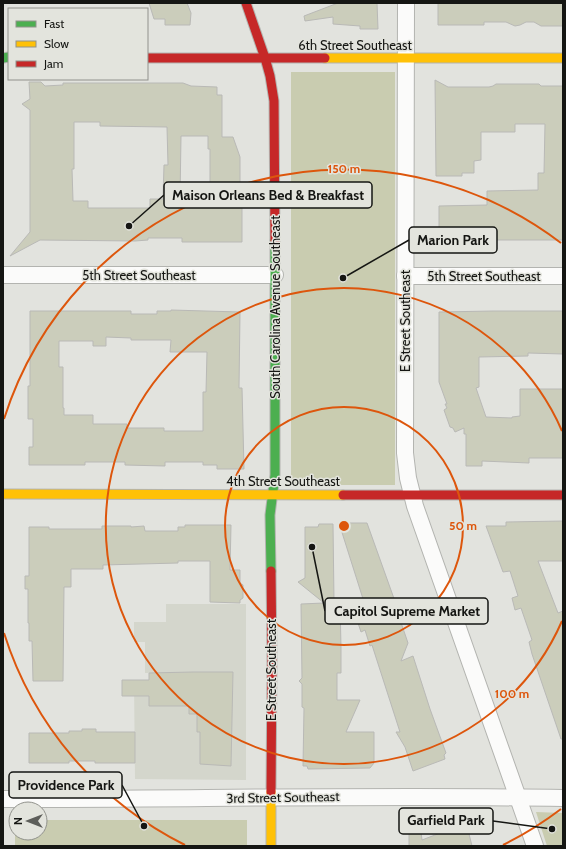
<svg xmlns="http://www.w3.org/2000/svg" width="566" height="849" font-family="Cabin,sans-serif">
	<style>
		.built { fill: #d4d6cc }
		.green { fill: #c9ccb0 }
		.building { fill: #cbcdbb; stroke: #b9b9b6; fill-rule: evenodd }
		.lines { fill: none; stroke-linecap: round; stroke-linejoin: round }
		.street-casing { stroke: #b3b4b0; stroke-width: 18 }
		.fast-casing { stroke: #b3b4b0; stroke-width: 11 }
		.slow-casing { stroke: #b3b4b0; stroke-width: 11 }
		.jam-casing { stroke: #b3b4b0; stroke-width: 11 }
		.street { stroke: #fbfbfa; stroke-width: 16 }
		.fast { stroke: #4caf50; stroke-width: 9 }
		.slow { stroke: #ffc107; stroke-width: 9 }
		.jam { stroke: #c62828; stroke-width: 9 }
		.ring { fill: none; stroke: #dd560c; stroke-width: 2 }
		.labels { text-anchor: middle; stroke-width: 3; stroke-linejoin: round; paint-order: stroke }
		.street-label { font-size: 13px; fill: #151613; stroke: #e3e4dd }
		.centre { fill: #dd560c; stroke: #e3e4dd; stroke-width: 2 }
		.ring-label { font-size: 12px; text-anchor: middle; font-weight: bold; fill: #dd560c; stroke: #e3e4dd; stroke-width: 3; stroke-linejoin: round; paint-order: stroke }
		.leader { fill: none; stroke: #151613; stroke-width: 1.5 }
		.callout-dot { fill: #151613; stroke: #e3e4dd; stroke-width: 1.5 }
		.callout { fill: #e3e4dd; stroke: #151613; stroke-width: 1.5 }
		.callout-label { font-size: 14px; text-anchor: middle; font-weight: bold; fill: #151613 }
	</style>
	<rect width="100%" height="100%" fill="#e2e3de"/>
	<path class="built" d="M166 604H246V780L135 779 134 680H149V673H145V642H134V622H166Z"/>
	<g class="green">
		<rect x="291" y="72" width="104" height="413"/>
		<path d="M536 812 563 813V846H547Z"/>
		<path d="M15 820H16V833H40V820H247V846H15Z"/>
	</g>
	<g class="building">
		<path d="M149 3H187L191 13 190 25H165V19H154Z"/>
		<path d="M338 3H377L378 29H360V26L333 24V17L305 21 304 16Z"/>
		<path d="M438 3H563V26H541L534 22H526L520 25 515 26 506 22H484V25H438Z"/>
		<path d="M435 80 448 87H489L493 86 496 84H539L541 86H563V240H439V206L487 205V191L538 190V173H544L545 124H515V132H481V160L474 161V173H462V176H436Z"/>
		<path d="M29 82H41L45 86 63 85V83H183L191 86 217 87V95H222V137H233L240 157V199H242V242H182V238H148V240L135 241 40 240 10 256 30 232V110L22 104 30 99ZM74 122H100V126L167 127 168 165H164L163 199H150V208H88V201H73L72 169H74ZM181 136H208V149H210V199H180Z"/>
		<path d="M171 310 240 312 239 388H242L244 469H217V465H203V462H165V466L125 465V462H85V465H29V447H33V419H28V386H30V311H131V314H157V311H171ZM106 337 131 338V340H171L170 352H207L206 392H203V431H164V428H127V424H93V415H64V408H63V367H59V341H93V346H106Z"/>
		<path d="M493 311H563V354L528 353V356L479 357V387L476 388 486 417 512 418V417L520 416V389H563V458H529V463L482 461V466H466V434H464V428L455 432 453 428 450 427 444 410 447 408 445 404H447L439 382V312Z"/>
		<path d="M563 521V561H538L558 613 563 611V739H561L532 654 529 642 532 640 521 608 515 610 512 598 518 596 510 571 503 572 486 526H506V522Z"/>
		<path d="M339 523H367L397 607 396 608 408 643 401 661 413 656 430 709 446 753 444 755 445 759 413 771 405 747 396 732H400L372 645 370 646 365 630 361 632 351 602H364Z"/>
		<path d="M319 524H333L334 602H340L341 648V673H337V700H360L346 732H374V763L370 768 308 769 307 766H303L304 708 302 707V684L299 681 302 678 301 604 324 603 298 582 305 578V527H318Z"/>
		<path d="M185 525H231L230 570H240V583L243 585V598L240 600V603L210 602V561H178V563L103 565V569H71V587H64L63 681H33L32 641H29V623H28V589H25V576H29V527H49V529H102V526H131V527L144 526 145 531H178V527H185Z"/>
		<path d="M193 672H233L231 766 200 764V732H197V714H189V706H149V696H122V680H149V673Z"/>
		<path d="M82 729H96V732H135V763H95V761H69V763H29V733H69V731H82Z"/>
		<path d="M448 830H468L472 846H409V832H421L422 840Z"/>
	</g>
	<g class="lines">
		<defs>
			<g id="street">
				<path d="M406 3 405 453 408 478 415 506 535 846"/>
				<path d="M3 275H275"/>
				<path d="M405 276H563"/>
				<path d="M3 799C190 799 376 795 563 798"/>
			</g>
			<g id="fast">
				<path d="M3 58 9 57"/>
				<path d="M271 571 270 515 275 475V241"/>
			</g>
			<g id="slow">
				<path d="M325 58H563"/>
				<path d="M3 494 343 495"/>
				<path d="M271 846V792"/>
			</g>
			<g id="jam">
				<path d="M246 3 265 58 270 76 274 101 275 241"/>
				<path d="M147 58H325"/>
				<path d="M343 495H563"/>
				<path d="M271 571 272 660 271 792"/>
			</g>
		</defs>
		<use href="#street" class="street-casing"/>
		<use href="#fast" class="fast-casing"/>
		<use href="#slow" class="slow-casing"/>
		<use href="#jam" class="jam-casing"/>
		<use href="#street" class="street"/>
		<use href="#fast" class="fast"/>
		<use href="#slow" class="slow"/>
		<use href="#jam" class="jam"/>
	</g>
	<g class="ring">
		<circle cx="344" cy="526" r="119"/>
		<path d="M562 621A238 238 0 1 1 562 431"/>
		<path d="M561 809A357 357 0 0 1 503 845M185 845A357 357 0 0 1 4 633M4 419A357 357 0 0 1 561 243"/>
	</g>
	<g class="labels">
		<g class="street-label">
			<text x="355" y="50">6th Street Southeast</text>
			<text x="139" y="280">5th Street Southeast</text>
			<text x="484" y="281">5th Street Southeast</text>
			<text transform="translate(275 307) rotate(-90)" y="5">South Carolina Avenue Southeast</text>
			<text transform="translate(405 321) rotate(-90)" y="5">E Street Southeast</text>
			<text x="283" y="486">4th Street Southeast</text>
			<text transform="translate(271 670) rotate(-90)" y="5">E Street Southeast</text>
			<text transform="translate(283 797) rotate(-1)" y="5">3rd Street Southeast</text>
		</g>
	</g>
	<circle cx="344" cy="526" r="6" class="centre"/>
	<g class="ring-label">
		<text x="344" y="173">150 m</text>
		<text x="463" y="530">50 m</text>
		<text x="512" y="698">100 m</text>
	</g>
	<path class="leader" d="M129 226L164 195M343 278L409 240M312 547L325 611M144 826L122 785M552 829L493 821"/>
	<g class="callout-dot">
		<circle cx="129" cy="226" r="4"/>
		<circle cx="343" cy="278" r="4"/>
		<circle cx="312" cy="547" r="4"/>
		<circle cx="144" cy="826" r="4"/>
		<circle cx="552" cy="829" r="4"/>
	</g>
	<g class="callout">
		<rect x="164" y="182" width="208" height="26" rx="4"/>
		<rect x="409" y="227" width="88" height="26" rx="4"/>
		<rect x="325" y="598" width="163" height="26" rx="4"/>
		<rect x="9" y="772" width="113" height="26" rx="4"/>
		<rect x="399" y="808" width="94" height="26" rx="4"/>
	</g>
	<g class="callout-label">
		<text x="268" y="200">Maison Orleans Bed &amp; Breakfast</text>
		<text x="453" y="245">Marion Park</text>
		<text x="407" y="616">Capitol Supreme Market</text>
		<text x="66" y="790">Providence Park</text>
		<text x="446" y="825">Garfield Park</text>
	</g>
	<rect width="566" height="849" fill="none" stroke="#151613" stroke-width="8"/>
	<rect x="8" y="8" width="140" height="72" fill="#e3e4dd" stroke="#91928c"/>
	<rect x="16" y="21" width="20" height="6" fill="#4caf50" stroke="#91928c"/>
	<text x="44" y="28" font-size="12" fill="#151613">Fast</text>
	<rect x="16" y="41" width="20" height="6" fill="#ffc107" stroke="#91928c"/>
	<text x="44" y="48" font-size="12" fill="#151613">Slow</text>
	<rect x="16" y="61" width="20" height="6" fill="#c62828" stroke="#91928c"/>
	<text x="44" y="68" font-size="12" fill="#151613">Jam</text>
	<g transform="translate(28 821) rotate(270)"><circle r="19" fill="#e3e4dd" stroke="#91928c"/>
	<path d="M0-3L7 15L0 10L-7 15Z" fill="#5d5e5a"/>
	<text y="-6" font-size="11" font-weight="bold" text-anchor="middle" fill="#151613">N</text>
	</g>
</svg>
